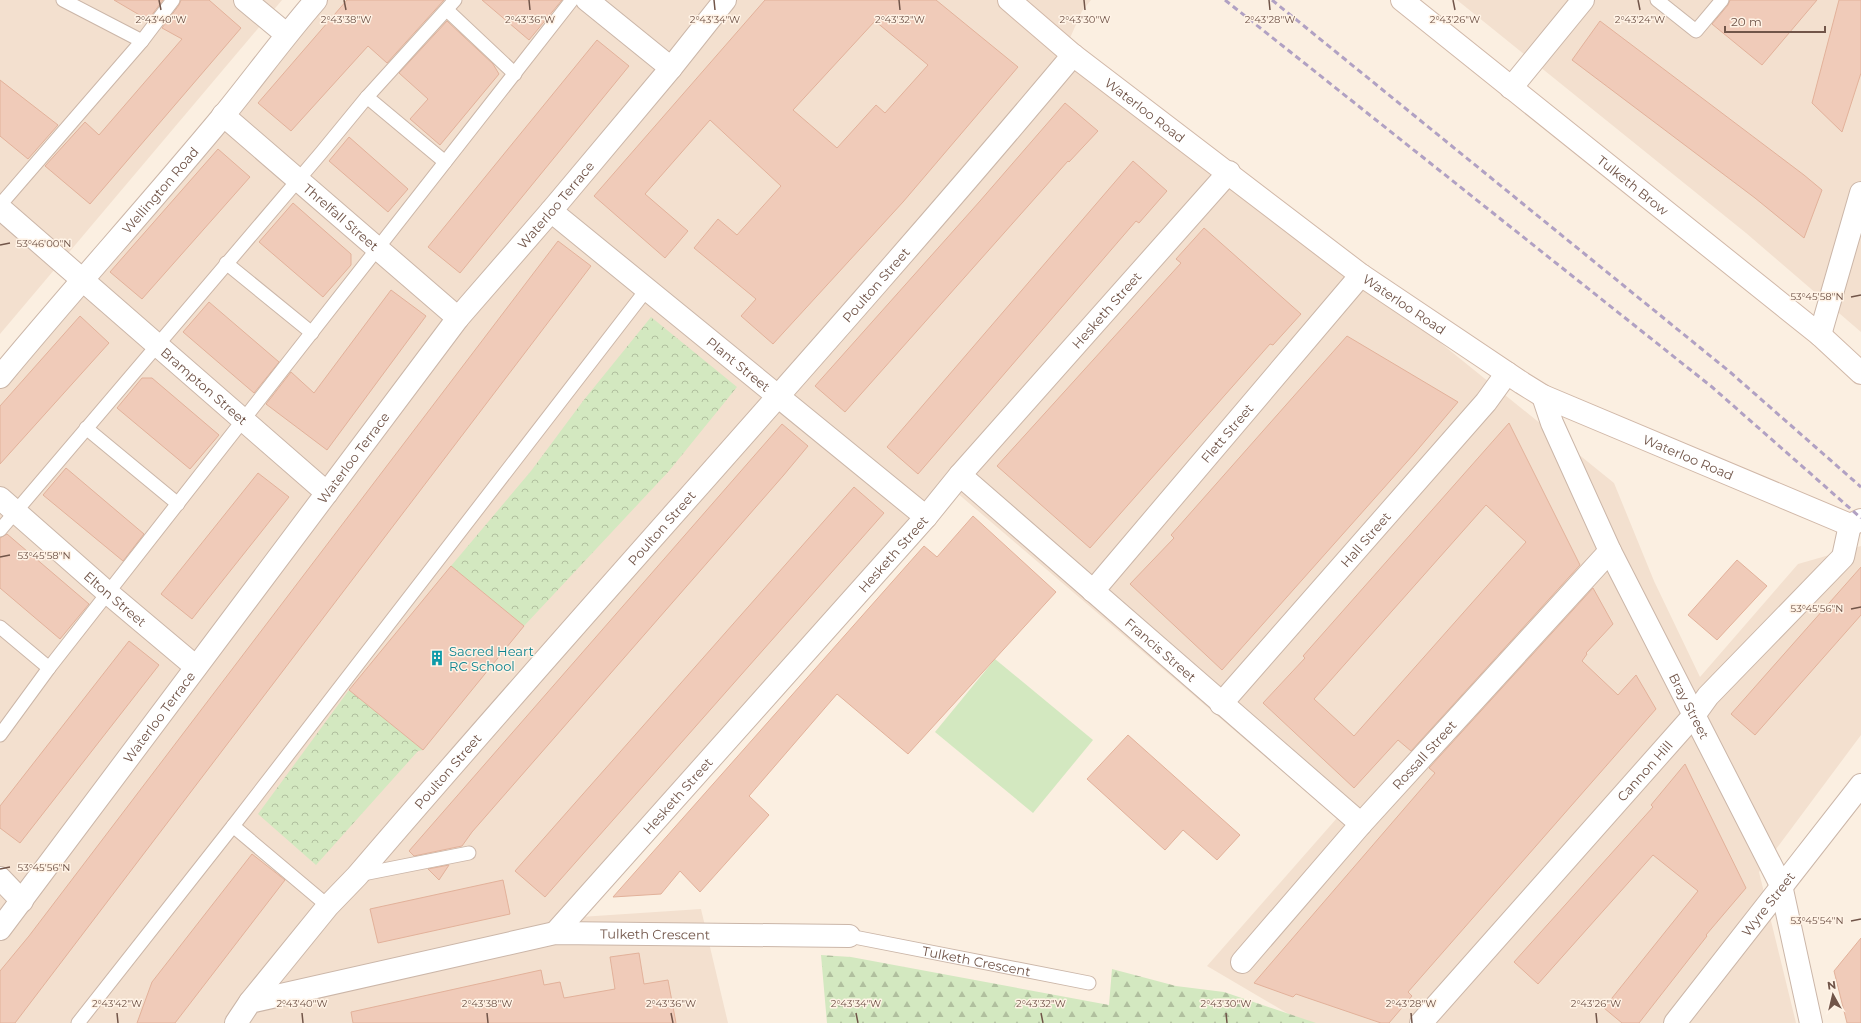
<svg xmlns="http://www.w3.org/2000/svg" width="1861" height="1023" font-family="Montserrat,sans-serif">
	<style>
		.residential { fill: #f3e0cf }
		.forest { fill: url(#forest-firs) }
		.park { fill: url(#park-crowns) }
		.garden { fill: #d3e8c0 }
		.building { fill: #f0cbb9; stroke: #e2b19a; fill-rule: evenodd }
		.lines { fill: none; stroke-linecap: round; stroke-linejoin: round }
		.lane-casing { stroke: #cbb6a8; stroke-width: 15 }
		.street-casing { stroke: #cbb6a8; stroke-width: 24 }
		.secondary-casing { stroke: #d1b8a8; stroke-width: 24 }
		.lane { stroke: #fff; stroke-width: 13 }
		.street { stroke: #fff; stroke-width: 22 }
		.secondary { stroke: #fff; stroke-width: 22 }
		.rail { stroke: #b1a1c3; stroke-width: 3; stroke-dasharray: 6 4; stroke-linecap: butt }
		.ticks { fill: none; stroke: #715549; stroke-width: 1.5 }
		.labels { text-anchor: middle; stroke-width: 3; stroke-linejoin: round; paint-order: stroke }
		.street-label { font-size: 13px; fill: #715549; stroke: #fff3e6 }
		.culture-label { font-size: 13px; fill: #0d838f; stroke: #fff3e6; text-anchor: start }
		.ticks-label { font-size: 10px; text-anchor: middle; fill: #715549; stroke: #fff3e6; stroke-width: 3; stroke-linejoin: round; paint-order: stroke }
	</style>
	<defs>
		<pattern id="forest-firs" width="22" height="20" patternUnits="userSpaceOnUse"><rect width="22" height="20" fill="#d3e8c0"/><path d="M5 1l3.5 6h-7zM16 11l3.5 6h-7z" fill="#b0bf9e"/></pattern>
		<pattern id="park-crowns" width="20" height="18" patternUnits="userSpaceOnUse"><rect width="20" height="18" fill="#d3e8c0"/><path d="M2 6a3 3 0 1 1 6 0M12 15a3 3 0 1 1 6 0" fill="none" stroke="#b0bf9e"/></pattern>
	</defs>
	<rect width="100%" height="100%" fill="#fbefe1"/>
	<g class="residential">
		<path d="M0 0H282L0 334Z"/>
		<path d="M310 0H1091L1082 11 1062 56 1364 281 1614 483 1654 581 1700 677 1798 564 1861 546V735L1759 872 1796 1023H1304L1207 966 1337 818 942 480 565 918 701 909 728 1023H0V371Z"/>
		<path d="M1457 0H1861V332L1746 233Z"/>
	</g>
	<path class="forest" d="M821 955 851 957 1109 1005 1112 969 1176 986 1224 992 1316 1023H827Z"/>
	<g class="park">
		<path d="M651 317 737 387 669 471 524 626 451 566 531 471 583 401Z"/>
		<path d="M349 690 423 750 418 751 316 865 258 814Z"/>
	</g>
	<path class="garden" d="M995 659 1093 740 1033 813 935 732Z"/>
	<g class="building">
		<path d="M114 0H163L148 20Z"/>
		<path d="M181 0H209L241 28 90 204 45 166 85 122 99 135 182 39 162 28 179 5Z"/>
		<path d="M347 0H444L387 63 368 46 291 131 258 103Z"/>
		<path d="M482 0H562L529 40Z"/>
		<path d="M765 0H936L1018 67 903 202 773 344 741 316 756 299 694 248 718 219 737 235 781 186 710 120 645 194 688 231 665 258 594 196ZM875 21 928 65 885 113 876 105 837 148 793 110Z"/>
		<path d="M1730 0H1817L1762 65 1712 24 1728 5Z"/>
		<path d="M1839 0H1861V73L1842 132 1812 103Z"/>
		<path d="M447 21 493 64 499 74 440 145 410 119 428 99 399 73Z"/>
		<path d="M1600 21 1804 175 1822 190 1804 238 1755 198 1572 60Z"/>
		<path d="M597 40 629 66 460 273 428 247Z"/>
		<path d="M0 80 58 125 28 159 0 136Z"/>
		<path d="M1065 103 1098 131 1069 162 1068 161 845 412 815 386 980 201Z"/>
		<path d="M349 137 408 189 388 212 329 161Z"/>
		<path d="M218 149 250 177 142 299 110 272Z"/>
		<path d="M1133 161 1167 191 1139 223 1136 221 918 474 887 447Z"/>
		<path d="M293 203 351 254V265L323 297 259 242Z"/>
		<path d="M1204 228 1301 314 1273 345 1270 344 1090 548 997 466 1181 263 1176 259Z"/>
		<path d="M558 241 591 266 15 1023H0V971L29 936Z"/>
		<path d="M391 290 426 316 327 450 266 404 291 372 314 393Z"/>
		<path d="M209 302 279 362 254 393 183 332Z"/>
		<path d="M80 316 109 343 0 464V406Z"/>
		<path d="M1347 336 1458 402 1414 454 1222 670 1130 584 1174 538 1171 535Z"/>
		<path d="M142 378H152L219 435 190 469 117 408Z"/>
		<path d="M1509 423 1580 565 1411 751 1398 740 1354 788 1263 703 1305 658 1303 656ZM1486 505 1526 542 1354 736 1314 699Z"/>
		<path d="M782 424 808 446 783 476 472 832 462 846 414 856 409 851Z"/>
		<path d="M66 468 144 534 123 561 43 495Z"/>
		<path d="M258 473 289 497 192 619 161 594Z"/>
		<path d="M854 487 884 513 545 897 515 871Z"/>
		<path d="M973 516 1056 592 908 754 837 694 749 796 769 815 700 892 680 871 661 894 613 897 924 546 937 557Z"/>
		<path d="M7 534 89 604 60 639 0 588V538Z"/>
		<path d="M1737 560 1767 586 1717 640 1688 615Z"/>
		<path d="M451 566 524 626 423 750 349 690Z"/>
		<path d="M1861 567V615L1755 735 1731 714Z"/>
		<path d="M1593 588 1613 624 1586 653 1587 654 1582 661 1618 695 1636 675 1656 709 1408 992 1412 996 1389 1023H1381L1296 994 1293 997 1254 983 1435 773 1429 768Z"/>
		<path d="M129 641 159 665 20 843 0 828V806Z"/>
		<path d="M1128 735 1240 835 1217 860 1183 830 1165 850 1087 779Z"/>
		<path d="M1685 764 1746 888 1706 935 1707 936 1639 1023H1622L1604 1008 1698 891 1653 855 1538 984 1514 962 1653 807 1651 805Z"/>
		<path d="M252 854 285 880 175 1023H137L152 982Z"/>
		<path d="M449 865 439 880 428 869Z"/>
		<path d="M503 880 510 914 378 943 370 909Z"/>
		<path d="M1861 938V1023H1847L1834 971Z"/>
		<path d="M639 953 644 984 668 980 676 1023H353L351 1012 541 970 544 985 560 982 564 998 615 989 610 957Z"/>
	</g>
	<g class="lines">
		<defs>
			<g id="lane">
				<path d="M63 0 142 41"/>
				<path d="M1657 0 1696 31 1722 0"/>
				<path d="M447 10 515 74"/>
				<path d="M367 97 445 162"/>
				<path d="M0 205 142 41 173 0"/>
				<path d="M226 263 312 333"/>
				<path d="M86 428 178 504"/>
				<path d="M0 530 321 153 367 97 455 0"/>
				<path d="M0 627 49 668"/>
				<path d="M0 735 49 668 572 0"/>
				<path d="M233 826 328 906"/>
				<path d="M358 875 469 853"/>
				<path id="s1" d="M849 936 1089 983"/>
				<path d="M78 1023 233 826 647 289"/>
			</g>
			<g id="street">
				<path d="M245 0 286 34"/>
				<path d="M587 0 671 68"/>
				<path d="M1511 88 1583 0"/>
				<path id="s2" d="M223 115 458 318"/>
				<path id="s3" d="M0 208 327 493"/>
				<path id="s4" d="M551 211 926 517"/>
				<path d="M1820 335 1861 193"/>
				<path id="s5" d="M0 377C73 289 150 204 223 116 254 78 283 38 316 0"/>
				<path id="s6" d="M1543 396 1552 423 1610 551 1781 885 1811 1023"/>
				<path id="s7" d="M960 475 1361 824"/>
				<path id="s8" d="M0 498 108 593 196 667"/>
				<path id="s9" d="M1093 591 1361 275"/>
				<path id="s10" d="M1221 704 1486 402 1507 373"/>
				<path d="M0 878 22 901"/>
				<path id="s11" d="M0 929 458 318 551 211 671 68 725 0"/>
				<path id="s12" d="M555 933 926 517 960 475 1229 172"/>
				<path id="s13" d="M1242 962 1361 824 1610 551"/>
				<path id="s14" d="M250 1002 328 906 357 876C593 600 840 333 1073 55"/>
				<path id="s15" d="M236 1023 250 1002 555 933 849 936"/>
				<path id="s16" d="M1421 1023 1695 714 1708 696 1843 557 1850 525"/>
				<path id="s17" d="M1675 1023 1861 785"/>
			</g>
			<g id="secondary">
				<path id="s18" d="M1009 0 1073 55 1361 275 1522 383 1543 396 1850 525 1861 520"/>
				<path id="s19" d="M1402 0 1820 335 1861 373"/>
			</g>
		</defs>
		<use href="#lane" class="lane-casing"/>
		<use href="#street" class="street-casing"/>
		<use href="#secondary" class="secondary-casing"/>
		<use href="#lane" class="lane"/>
		<use href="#street" class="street"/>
		<use href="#secondary" class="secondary"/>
		<g class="rail">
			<path d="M1225 0 1712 387 1861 518"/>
			<path d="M1272 0 1730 372 1861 487"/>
		</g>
	</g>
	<path class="ticks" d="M159 0 161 10M344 0 346 10M529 0 530 10M714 0 715 10M899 0 900 10M1084 0 1085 10M1269 0 1270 10M1453 0 1455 10M1638 0 1640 10M0 245 10 243M1851 297 1861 295M0 557 10 555M1851 609 1861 607M0 869 10 867M1851 921 1861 919M117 1013 118 1023M302 1013 303 1023M487 1013 488 1023M671 1013 673 1023M856 1013 858 1023M1041 1013 1043 1023M1226 1013 1227 1023M1411 1013 1412 1023M1596 1013 1597 1023"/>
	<defs>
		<symbol id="building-bare" viewBox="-9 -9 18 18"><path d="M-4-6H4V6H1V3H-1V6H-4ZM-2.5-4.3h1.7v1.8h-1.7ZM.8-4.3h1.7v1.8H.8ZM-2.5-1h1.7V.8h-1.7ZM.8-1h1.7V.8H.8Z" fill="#0f9aa8" stroke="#fff3e6" stroke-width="2.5" paint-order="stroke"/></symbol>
	</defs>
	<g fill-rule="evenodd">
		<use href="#building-bare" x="426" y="647" width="22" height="22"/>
	</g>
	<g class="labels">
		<g class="street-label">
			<text dy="5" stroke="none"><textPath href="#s18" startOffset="175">Waterloo Road</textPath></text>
			<text dy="5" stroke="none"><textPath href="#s19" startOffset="296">Tulketh Brow</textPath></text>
			<text dy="5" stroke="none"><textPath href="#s5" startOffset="246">Wellington Road</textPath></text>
			<text dy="5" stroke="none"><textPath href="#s11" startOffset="913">Waterloo Terrace</textPath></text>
			<text dy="5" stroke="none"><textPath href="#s2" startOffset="156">Threlfall Street</textPath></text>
			<text dy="5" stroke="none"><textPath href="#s14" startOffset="952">Poulton Street</textPath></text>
			<text dy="5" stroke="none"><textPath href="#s18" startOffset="499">Waterloo Road</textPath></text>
			<text dy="5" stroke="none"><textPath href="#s12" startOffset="832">Hesketh Street</textPath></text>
			<text dy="5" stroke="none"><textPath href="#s4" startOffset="242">Plant Street</textPath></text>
			<text dy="5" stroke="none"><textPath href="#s3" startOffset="271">Brampton Street</textPath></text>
			<text dy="5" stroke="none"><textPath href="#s9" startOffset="207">Flett Street</textPath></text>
			<text dy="5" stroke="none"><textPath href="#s18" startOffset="823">Waterloo Road</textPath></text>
			<text dy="5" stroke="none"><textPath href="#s11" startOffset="589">Waterloo Terrace</textPath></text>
			<text dy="5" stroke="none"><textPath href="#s14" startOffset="628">Poulton Street</textPath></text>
			<text dy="5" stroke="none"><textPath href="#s10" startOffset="219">Hall Street</textPath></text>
			<text dy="5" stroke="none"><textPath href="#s12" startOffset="508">Hesketh Street</textPath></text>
			<text dy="5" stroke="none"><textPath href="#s8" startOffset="153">Elton Street</textPath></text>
			<text dy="5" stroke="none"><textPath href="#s7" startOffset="266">Francis Street</textPath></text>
			<text dy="5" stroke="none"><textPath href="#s6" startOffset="343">Bray Street</textPath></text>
			<text dy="5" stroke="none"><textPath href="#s11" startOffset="265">Waterloo Terrace</textPath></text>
			<text dy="5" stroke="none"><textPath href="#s13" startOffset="276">Rossall Street</textPath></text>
			<text dy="5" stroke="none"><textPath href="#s14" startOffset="304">Poulton Street</textPath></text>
			<text dy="5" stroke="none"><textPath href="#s16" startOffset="337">Cannon Hill</textPath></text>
			<text dy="5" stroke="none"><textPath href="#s12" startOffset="184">Hesketh Street</textPath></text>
			<text dy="5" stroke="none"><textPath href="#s17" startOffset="151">Wyre Street</textPath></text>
			<text dy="5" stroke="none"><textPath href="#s15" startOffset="438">Tulketh Crescent</textPath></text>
			<text dy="5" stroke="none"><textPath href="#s1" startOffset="130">Tulketh Crescent</textPath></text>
		</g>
		<g class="culture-label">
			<text x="449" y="656">Sacred Heart<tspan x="449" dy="15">RC School</tspan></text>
		</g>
	</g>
	<g class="ticks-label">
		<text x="161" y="23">2°43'40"W</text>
		<text x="346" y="23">2°43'38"W</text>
		<text x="530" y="23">2°43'36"W</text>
		<text x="715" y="23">2°43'34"W</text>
		<text x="900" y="23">2°43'32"W</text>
		<text x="1085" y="23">2°43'30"W</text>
		<text x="1270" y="23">2°43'28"W</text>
		<text x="1455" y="23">2°43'26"W</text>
		<text x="1640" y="23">2°43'24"W</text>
		<text x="44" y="247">53°46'00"N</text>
		<text x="1817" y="300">53°45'58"N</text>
		<text x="44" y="559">53°45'58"N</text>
		<text x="1817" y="612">53°45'56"N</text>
		<text x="44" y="871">53°45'56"N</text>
		<text x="1817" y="924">53°45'54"N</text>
		<text x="117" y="1007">2°43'42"W</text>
		<text x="302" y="1007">2°43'40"W</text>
		<text x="487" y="1007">2°43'38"W</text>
		<text x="671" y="1007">2°43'36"W</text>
		<text x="856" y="1007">2°43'34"W</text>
		<text x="1041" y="1007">2°43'32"W</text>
		<text x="1226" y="1007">2°43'30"W</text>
		<text x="1411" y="1007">2°43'28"W</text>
		<text x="1596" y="1007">2°43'26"W</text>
	</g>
	<g transform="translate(1833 995) rotate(352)" stroke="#fff3e6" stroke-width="3" paint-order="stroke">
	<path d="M0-3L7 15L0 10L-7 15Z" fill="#715549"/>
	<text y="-6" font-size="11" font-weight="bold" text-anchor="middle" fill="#715549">N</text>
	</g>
	<path d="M1725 26v6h100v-6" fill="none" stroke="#715549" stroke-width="2"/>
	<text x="1731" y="26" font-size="12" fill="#715549" stroke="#fff3e6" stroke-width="3" paint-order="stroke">20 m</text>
</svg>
